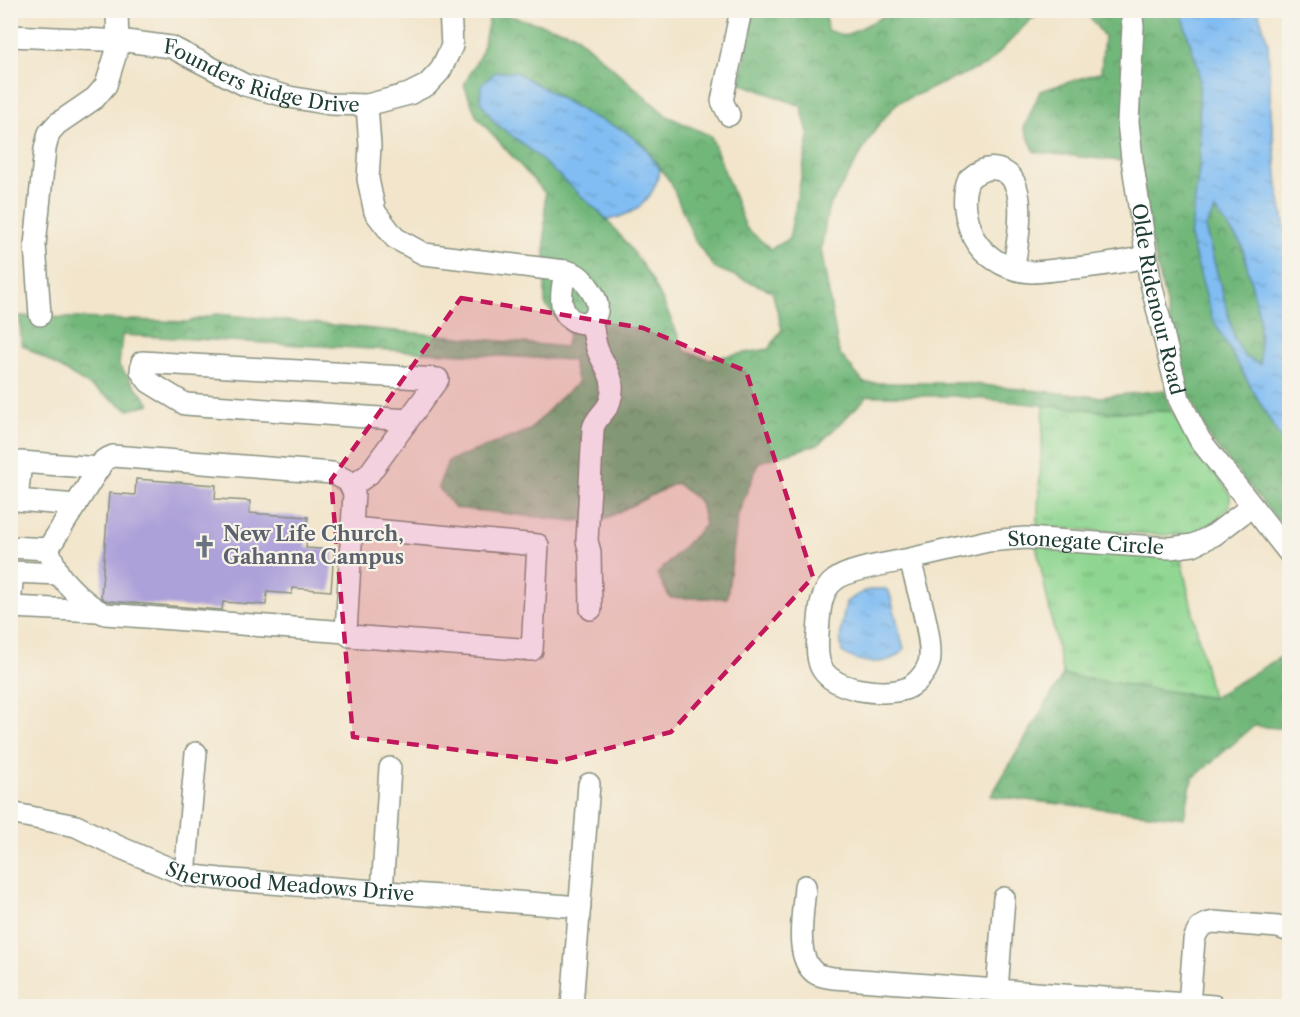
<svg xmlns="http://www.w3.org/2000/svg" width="1300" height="1017" font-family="'Libre Caslon Text',serif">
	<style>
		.grass { fill: url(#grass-tufts); stroke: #568a62; stroke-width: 1.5 }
		.forest { fill: url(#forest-crowns); stroke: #487a57; stroke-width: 1.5; fill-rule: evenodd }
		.water { fill: url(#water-ripples); stroke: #507d94; stroke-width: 1.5; fill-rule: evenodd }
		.building { fill: #ada1d9 }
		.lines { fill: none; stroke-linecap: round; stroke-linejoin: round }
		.minor-casing { stroke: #889180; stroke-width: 24 }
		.minor { stroke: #fff; stroke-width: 21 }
		.marked { fill: #c2185b; fill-opacity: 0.2; stroke: #c2185b; stroke-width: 4.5; stroke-dasharray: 12 8; stroke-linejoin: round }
		.labels { text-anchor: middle; stroke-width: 4.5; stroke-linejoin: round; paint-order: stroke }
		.street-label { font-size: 20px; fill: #1f3d34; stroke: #f7f3e8 }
		.worship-label { font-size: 20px; font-weight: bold; fill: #5b616d; stroke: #f7f3e8; text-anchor: start }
	</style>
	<defs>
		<pattern id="grass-tufts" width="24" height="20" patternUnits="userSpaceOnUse" patternTransform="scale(1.5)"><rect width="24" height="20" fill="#8ed690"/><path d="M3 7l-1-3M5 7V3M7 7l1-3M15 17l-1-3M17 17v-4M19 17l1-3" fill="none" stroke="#73af76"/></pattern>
		<pattern id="forest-crowns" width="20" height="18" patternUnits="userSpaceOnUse" patternTransform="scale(1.5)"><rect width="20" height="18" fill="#72b77a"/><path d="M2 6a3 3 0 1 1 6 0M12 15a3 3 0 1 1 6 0" fill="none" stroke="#5d9665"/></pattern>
		<pattern id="water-ripples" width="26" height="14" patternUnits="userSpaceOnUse" patternTransform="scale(1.5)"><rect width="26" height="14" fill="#81bdf3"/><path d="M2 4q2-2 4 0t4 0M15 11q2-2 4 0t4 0" fill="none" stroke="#699bc6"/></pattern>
	</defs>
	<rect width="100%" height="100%" fill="#f7f3e8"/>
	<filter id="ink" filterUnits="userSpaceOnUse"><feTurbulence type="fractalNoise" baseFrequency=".0167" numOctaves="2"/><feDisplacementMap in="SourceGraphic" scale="12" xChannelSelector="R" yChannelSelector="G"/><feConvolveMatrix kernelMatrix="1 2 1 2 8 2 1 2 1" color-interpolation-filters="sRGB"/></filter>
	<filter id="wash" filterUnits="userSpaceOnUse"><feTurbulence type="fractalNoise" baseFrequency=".008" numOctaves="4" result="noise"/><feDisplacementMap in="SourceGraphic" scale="24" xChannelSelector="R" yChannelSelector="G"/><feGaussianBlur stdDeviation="1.35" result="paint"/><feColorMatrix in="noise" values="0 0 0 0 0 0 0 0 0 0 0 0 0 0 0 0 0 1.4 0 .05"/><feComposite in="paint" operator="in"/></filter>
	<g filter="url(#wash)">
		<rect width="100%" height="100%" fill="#f2e5cb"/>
		<g class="grass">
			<path d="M1044 405 1112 412 1172 411 1230 494V506L1206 530 1187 536 1037 527Z"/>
			<path d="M1036 544 1180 555 1212 698 1063 675Z"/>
		</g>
		<g class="forest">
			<path d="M491 11 573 33 667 116 711 136 746 228 771 249 789 239 809 137 801 106 740 83 754 11H825L827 30 845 36 894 11H1046L1030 20 988 64 897 103 876 128 828 209 821 249 839 353 864 383H963L1099 397 1165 390 1172 411 1112 412 953 396H868L819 444 759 462 738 514 727 598H670L657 574 705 525 700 502 676 483 607 518 575 521 455 508 438 487 448 461 530 430 560 398 578 383 572 360 122 335 119 366 150 404 129 410 21 344 20 316 187 322 217 314 565 347 569 334 545 304V193L477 117 464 85 482 51ZM554 93 589 115 623 130 645 147 671 183 695 241 715 268 772 291 782 329 769 349 708 359 685 351C674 327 664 300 650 277 612 215 552 165 495 123Z"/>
			<path d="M1085 11H1180L1199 69 1200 161 1190 237 1212 318 1289 454V534L1210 439 1185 385 1153 248 1139 163 1035 152 1024 128 1040 91 1101 72 1104 36Z"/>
			<path d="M1216 210 1242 245 1259 315 1260 364 1245 358 1235 340 1205 227Z"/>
			<path d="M1289 652V729L1254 726 1192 779 1184 818 991 796 1063 675 1212 698Z"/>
		</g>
		<g class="water">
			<path d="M1180 11H1258L1268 42 1271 114 1279 195 1289 249V454L1212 318 1190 237 1200 161 1199 70ZM1215 210 1242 245 1259 315 1260 364 1245 357 1235 340 1205 228Z"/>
			<path d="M496 72H516L589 115 623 130 645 147 660 170C654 199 637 214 608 220L526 146 495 123 480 101 481 85Z"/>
			<path d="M877 589H886L890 594 904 649C890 667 859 665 842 652 838 629 843 623 846 602L864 591Z"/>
		</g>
		<g id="blocks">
			<path class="building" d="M136 479 216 485 215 499 250 501 249 513 308 517 306 548 334 550 331 591 293 588 292 594 267 592 266 605 223 602 222 610 109 601 105 600 101 597 109 493 135 495Z"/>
		</g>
	</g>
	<g filter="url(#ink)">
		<use href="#blocks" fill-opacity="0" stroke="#889180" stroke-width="1.5"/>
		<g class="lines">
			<defs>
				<g id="minor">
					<path id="s1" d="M1131 10 1133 26 1128 122 1132 159 1150 279 1179 399 1200 440 1290 554"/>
					<path id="s2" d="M10 36 126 41 171 47 245 85 289 97 330 104 367 105 409 94 427 85 440 71 452 46 450 10"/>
					<path d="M367 105 370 146 368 179 375 212 395 238 424 254 565 271"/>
					<path d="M729 115 722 101 741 10"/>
					<path d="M1014 267C1017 244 1031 179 1000 170 988 166 978 171 969 179 962 194 964 213 970 229 978 253 1005 271 1031 272 1041 272 1053 270 1063 269 1092 267 1118 263 1146 257"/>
					<path d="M565 271C578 273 583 279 590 289 615 324 569 336 562 304 560 294 564 280 565 271Z"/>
					<path d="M40 315 35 245 45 149 49 133 57 124 95 98 106 85 118 47 117 10"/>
					<path d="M586 323 593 328C594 336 595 344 598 351 606 369 617 380 610 401 607 412 595 417 593 429L587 541 590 552 591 609"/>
					<path d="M113 456 332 473 348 481 354 493 346 632 105 614C88 606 72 590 60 576 55 568 52 557 48 549L104 460Z"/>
					<path d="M351 487 369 474 438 379 142 362 141 371 149 382 185 404 408 420"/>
					<path d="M76 505 17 500 21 462 99 468"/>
					<path d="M10 547 48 549"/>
					<path d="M910 559C915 582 935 642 929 663 926 673 916 685 905 689 882 696 833 691 821 667 815 654 818 635 819 621 820 607 822 589 835 580 848 569 892 563 910 559Z"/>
					<path id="s3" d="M910 559 988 541 1026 538 1170 548 1193 545 1214 535 1252 506"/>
					<path d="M10 605 13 572 59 574"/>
					<path d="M10 607 98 611"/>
					<path d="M346 632 350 636 532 650 538 545 352 528"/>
					<path id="s4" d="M10 813 76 826 119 847 185 875 220 879 580 907"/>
					<path d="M185 875 196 753"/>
					<path d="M805 886C804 910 793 957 815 973 819 976 827 977 833 978L1214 1006"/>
					<path d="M382 892 390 768"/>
					<path d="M997 991 1004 898"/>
					<path d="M1189 1005 1194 940C1198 928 1202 924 1214 922L1278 927 1290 931"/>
					<path d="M572 1006 589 784"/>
				</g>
			</defs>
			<use href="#minor" class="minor-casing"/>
			<use href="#minor" class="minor"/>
		</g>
	</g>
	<path class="marked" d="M461 298 643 328 746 371 813 577 671 732 556 762 353 737 331 480Z"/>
	<defs>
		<symbol id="church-bare" viewBox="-9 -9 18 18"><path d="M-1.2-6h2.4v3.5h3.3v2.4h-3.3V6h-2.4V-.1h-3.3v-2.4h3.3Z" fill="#6b7280" stroke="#f7f3e8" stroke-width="2.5" paint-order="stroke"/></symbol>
	</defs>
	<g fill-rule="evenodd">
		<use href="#church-bare" x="188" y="530" width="33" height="33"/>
	</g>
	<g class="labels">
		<g class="street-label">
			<text dy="7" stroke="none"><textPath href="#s2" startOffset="258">Founders Ridge Drive</textPath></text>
			<text dy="7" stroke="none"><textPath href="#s1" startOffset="292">Olde Ridenour Road</textPath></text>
			<text dy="7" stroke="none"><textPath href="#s3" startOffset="178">Stonegate Circle</textPath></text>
			<text dy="7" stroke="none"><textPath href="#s4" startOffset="292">Sherwood Meadows Drive</textPath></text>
		</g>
		<g class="worship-label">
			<text x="223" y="541">New Life Church,<tspan x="223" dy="23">Gahanna Campus</tspan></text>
		</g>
	</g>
	<rect width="1300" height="1017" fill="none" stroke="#f7f3e8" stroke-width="36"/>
</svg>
